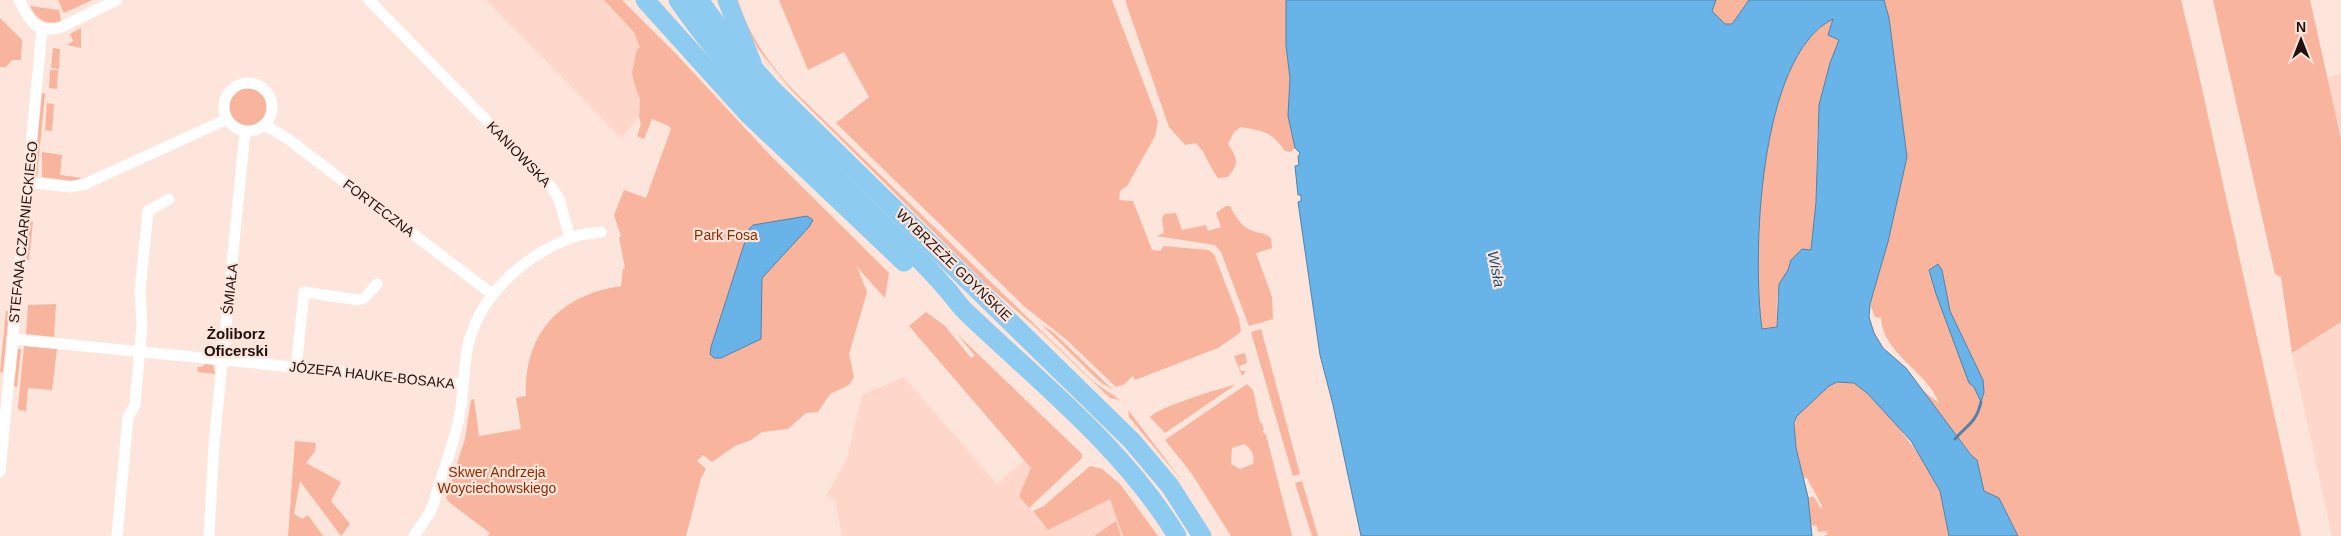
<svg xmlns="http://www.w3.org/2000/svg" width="2341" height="536" font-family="Arial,sans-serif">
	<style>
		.built { fill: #fed7ca }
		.green { fill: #f8b49c; fill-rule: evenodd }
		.water { fill: #68b4e9; stroke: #5283a7; fill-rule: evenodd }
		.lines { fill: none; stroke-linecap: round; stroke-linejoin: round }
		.stream { stroke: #5283a7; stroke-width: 3 }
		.street { stroke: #fff; stroke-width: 11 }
		.primary { stroke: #8ecbf1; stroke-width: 19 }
		.labels { text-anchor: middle; stroke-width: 4.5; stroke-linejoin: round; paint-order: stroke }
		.street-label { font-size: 14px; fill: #1f120d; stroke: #fde5dc }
		.park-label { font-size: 14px; fill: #8b2c00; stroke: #fde5dc }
		.water-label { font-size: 15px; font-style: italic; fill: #1b5477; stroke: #fde5dc }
		.neighbourhood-label { font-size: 15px; font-weight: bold; fill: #1f120d; stroke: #fde5dc }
	</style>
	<rect width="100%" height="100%" fill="#fde5dc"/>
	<g class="built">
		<path d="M486 0H616L657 44 637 49 632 73 634 83 640 99 639 117 621 138Z"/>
		<path d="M2341 73V139L2327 78Z"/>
		<path d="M2341 322V536H2332L2292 353Z"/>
		<path d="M904 377 997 484 1025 460 1031 468 1019 496 1048 529 1110 499 1123 536H842L835 500 826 496 847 459 862 395Z"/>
	</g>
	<g class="green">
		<path d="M58 0H92L64 13Z"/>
		<path d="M604 0H622L678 56 768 153 889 273 885 298 857 267 867 292 849 354 854 377 849 385 830 394 818 412 806 413 788 429 762 432 751 440 735 446 712 462 703 455 697 461 706 469 701 478 686 536H488L490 533 450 503 446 498 465 439 471 400 474 399 479 436 521 429 516 398 526 396C524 333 560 295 621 286L623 269 625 268 619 237 621 236 614 215 624 190 646 198 671 129 669 126 652 119 644 139 637 136 641 124 639 117 640 99 634 83 632 73 637 49 640 48 634 32Z"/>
		<path d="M732 0H738C749 36 769 64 795 92L1094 382 1120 400 1110 398 1041 332 988 286 792 91 758 49Z"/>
		<path d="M779 0H1112L1158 121 1155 136 1127 186 1120 191 1119 200 1133 201 1152 250 1160 251 1164 246 1208 250 1214 254 1239 319 1241 332 1218 348 1135 380 1133 376 1123 385 1116 387 1068 341 1025 307 836 123 869 97 844 52 808 70Z"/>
		<path d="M1125 0H1286V46L1290 78 1288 116 1295 148 1290 152 1285 151C1272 132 1264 131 1241 127L1234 132 1228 144C1238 159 1239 163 1228 177L1218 178C1209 166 1206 153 1196 143L1185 145 1169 127Z"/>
		<path d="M1716 0H1749L1732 24H1724L1712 10Z"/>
		<path d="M1884 0H2181L2196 62 2301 536H1999L1980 480 1977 461 1971 455 1922 390 1939 403C1927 371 1883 354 1881 318L1875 317 1870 304 1888 242 1907 157 1889 18Z"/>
		<path d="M2213 0H2310L2341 139V322L2292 353 2281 277 2275 274Z"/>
		<path d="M30 6 59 10 61 21C46 26 36 19 30 6Z"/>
		<path d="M0 18 22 40 21 60H12L6 67H0Z"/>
		<path d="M1833 19 1839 40 1830 63 1817 134 1816 202 1811 251C1777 280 1776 282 1777 327L1761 330C1757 313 1744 279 1743 263 1742 250 1751 222 1754 207 1766 153 1779 47 1833 19Z"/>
		<path d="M81 28V48L67 45 73 41 70 34Z"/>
		<path d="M53 48 60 49 59 69 51 68Z"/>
		<path d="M50 70H58L57 89 49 88Z"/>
		<circle cx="248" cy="107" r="21"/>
		<path d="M42 93 45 94 37 177 34 176Z"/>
		<path d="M47 103 54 104 52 131 45 130Z"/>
		<path d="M42 152 62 155 60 175 82 178 73 181 42 177Z"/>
		<path d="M1226 206H1230C1236 218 1242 228 1256 232 1263 233 1265 234 1271 238L1272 248 1256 253 1272 297 1273 319 1249 326 1221 252 1215 245 1156 236 1164 233 1162 218 1165 214 1176 213 1182 230 1206 225 1208 231 1221 227 1216 213Z"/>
		<path d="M30 222H33L29 260H26Z"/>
		<path d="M56 304 54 337 26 334 28 305Z"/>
		<path d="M6 311H9L3 372H0Z"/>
		<path d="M926 312 945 326 971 358 975 356 957 334 1082 454V458L1029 508 1019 496 1031 468 909 326Z"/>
		<path d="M1042 325 1053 332 1113 390 1099 381Z"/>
		<path d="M1261 329 1300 474 1293 476 1251 332Z"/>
		<path d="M24 346 57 349 52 390 28 388 26 411 19 410 18 407Z"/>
		<path d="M18 349H21L17 387 14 386Z"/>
		<path d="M1245 353 1247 363 1239 366 1241 371H1246L1242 376 1234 356Z"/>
		<path d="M205 364 213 365 215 374 198 372 197 367H202Z"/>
		<path d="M1837 367 1882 406 1923 460 1940 491 1949 536H1824L1828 534 1826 531 1818 532 1817 526 1811 525 1808 497H1814L1821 509 1822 506 1807 478H1804C1780 422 1800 407 1837 367Z"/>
		<path d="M1247 384 1253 390 1260 423H1262L1264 430 1262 431 1266 435 1292 536H1231L1192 474 1165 440ZM1244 444C1252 449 1255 456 1253 464L1240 469 1231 464 1232 448Z"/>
		<path d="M1235 385 1165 433 1150 417C1156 408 1223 387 1235 385Z"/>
		<path d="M1128 410 1183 482 1129 417Z"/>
		<path d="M295 441 316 443 315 451 306 463 341 482 331 501 350 524 341 536 300 481 294 514 302 519 308 515 323 536H288Z"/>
		<path d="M1090 466 1102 469 1120 484 1158 536H1123L1110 499 1048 530 1033 511 1044 506Z"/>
		<path d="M1302 481 1318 536H1312L1295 483Z"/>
		<path d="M1116 521 1121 536H1094Z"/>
	</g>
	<g class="water">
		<path d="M1286 0H1716L1712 11 1725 24H1732L1749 0H1884L1889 18 1907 157 1888 242 1870 304 1869 317 1874 333 1883 348 1906 368 1971 455 1977 460 1984 491 1999 498 2018 536H1949L1940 491 1911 441 1868 394 1854 383 1837 382 1829 386 1797 416 1794 423 1796 448 1808 497 1812 536H1361L1333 405 1320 355 1298 202 1301 201V195H1298L1295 166 1299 165 1298 157 1300 153 1295 148 1288 116 1290 78 1286 46ZM1833 19 1828 35 1839 40 1830 63 1819 105 1816 202 1811 250 1802 249 1791 260 1788 270 1779 284 1777 327 1762 329C1752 258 1758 56 1833 19Z"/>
		<path d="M807 216 813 220 809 227 762 278 761 339 721 358H714L710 354 711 347 749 229 753 225Z"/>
		<path d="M1938 264 1942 270 1950 311 1983 380 1984 392 1981 402 1974 387 1969 383 1936 294 1929 270Z"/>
	</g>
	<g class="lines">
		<path class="stream" d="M1955 439C1968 424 1976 423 1981 402"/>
		<g class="street">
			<path d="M19 0C29 20 35 33 59 28L117 0"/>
			<path d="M369 0 552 188 559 199 570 238"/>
			<circle cx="248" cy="107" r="24"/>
			<path d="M265 125 288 139 492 294"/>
			<path d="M27 182 69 187 85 184 227 119"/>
			<path d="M12 339 463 384"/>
			<path d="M296 368 304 292 359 300 364 298 377 284"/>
			<path d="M0 472 42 29"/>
			<path d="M117 536 128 417 135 405 142 325 140 291 148 211 169 199"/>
			<path d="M209 536 214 445 245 132"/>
			<path d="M414 536 429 514 433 505C441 476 453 447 459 418 464 396 463 372 467 350 477 298 521 258 568 239 578 234 591 233 601 232"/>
		</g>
		<g class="primary">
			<path d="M645 0 747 113 904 262"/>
			<path d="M678 0C738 87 816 157 890 231 908 248 927 266 943 285 951 293 957 303 965 311 1039 382 1123 447 1177 536"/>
			<path d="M699 0 728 40 773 90 1132 441 1170 486 1202 536"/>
			<path d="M727 0 752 63"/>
		</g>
	</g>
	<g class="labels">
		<g class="street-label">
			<text transform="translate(519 154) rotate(46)" y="5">KANIOWSKA</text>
			<text transform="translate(379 208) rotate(37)" y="5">FORTECZNA</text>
			<text transform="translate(23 232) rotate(-84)" y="5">STEFANA CZARNIECKIEGO</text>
			<text transform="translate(954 265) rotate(44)" y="5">WYBRZEŻE GDYŃSKIE</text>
			<text transform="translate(230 289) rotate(-84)" y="5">ŚMIAŁA</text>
			<text transform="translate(372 375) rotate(6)" y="5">JÓZEFA HAUKE-BOSAKA</text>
		</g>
		<g class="park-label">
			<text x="726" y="240">Park Fosa</text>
			<text x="497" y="477">Skwer Andrzeja<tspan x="497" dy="16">Woyciechowskiego</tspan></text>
		</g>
		<g class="water-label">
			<text transform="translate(1496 269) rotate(79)" y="5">Wisła</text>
		</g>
		<g class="neighbourhood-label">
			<text x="236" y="339">Żoliborz<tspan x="236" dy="17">Oficerski</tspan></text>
		</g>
	</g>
	<g transform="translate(2301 40)" stroke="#fde5dc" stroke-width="4" paint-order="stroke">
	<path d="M0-4L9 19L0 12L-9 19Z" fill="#1f120d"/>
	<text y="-8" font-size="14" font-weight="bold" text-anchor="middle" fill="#1f120d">N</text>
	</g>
</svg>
